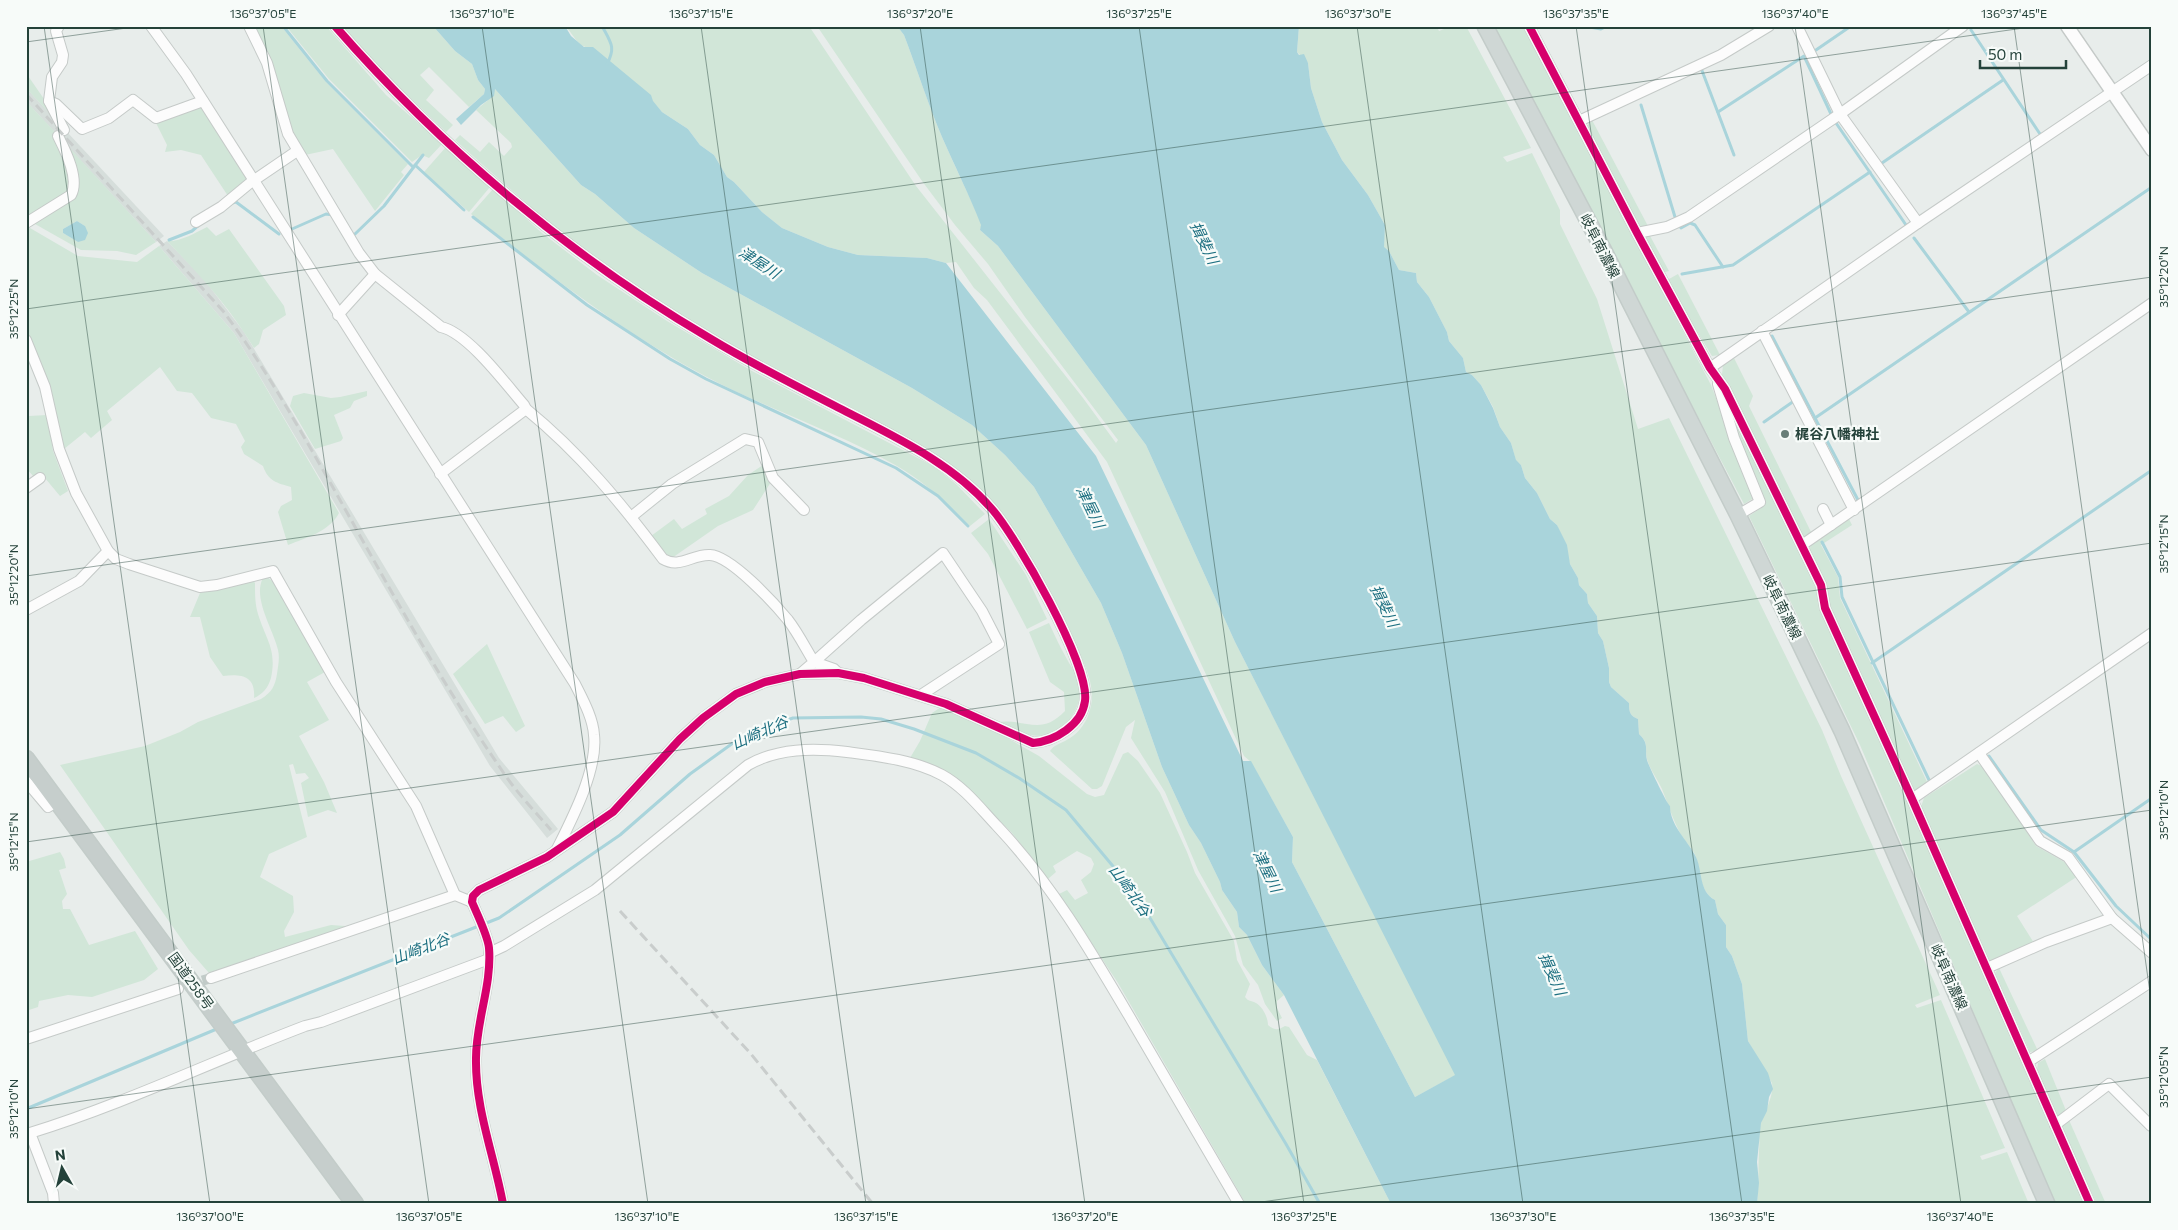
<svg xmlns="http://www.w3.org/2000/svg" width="2178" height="1230" font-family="Commissioner,'Noto Sans JP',sans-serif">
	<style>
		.built { fill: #d6dedb }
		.green { fill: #d1e6d8; fill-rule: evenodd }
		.water { fill: #a9d4db }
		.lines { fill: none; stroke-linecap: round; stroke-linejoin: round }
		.stream { stroke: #a9d4db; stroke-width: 3 }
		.minor-tunnel { stroke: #c1cbc8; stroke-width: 10; stroke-dasharray: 10 5; stroke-linecap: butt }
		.minor-casing { stroke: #c5cac8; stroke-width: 12 }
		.tertiary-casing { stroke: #c5cac8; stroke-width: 15 }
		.primary-casing { stroke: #c3ccc9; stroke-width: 18 }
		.trunk-casing { stroke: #c3ccc9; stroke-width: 19 }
		.minor { stroke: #fcfcfc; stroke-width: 10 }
		.tertiary { stroke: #fcfcfc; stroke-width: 12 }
		.primary { stroke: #cfd7d5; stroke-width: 15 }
		.trunk { stroke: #c6cecc; stroke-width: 16 }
		.rail { stroke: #c9cdcc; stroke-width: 3; stroke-dasharray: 10 5; stroke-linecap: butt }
		.cycleway-casing { stroke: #f7fbf9; stroke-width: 11 }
		.cycleway { stroke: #d6006c; stroke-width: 8 }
		.ticks { fill: none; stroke: #24423a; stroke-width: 1; stroke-opacity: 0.45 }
		.poi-dot { fill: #697e78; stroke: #f7fbf9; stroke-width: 2 }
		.labels { text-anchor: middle; stroke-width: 4.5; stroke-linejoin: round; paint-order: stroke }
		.street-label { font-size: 14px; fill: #24423a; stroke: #f7fbf9 }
		.poi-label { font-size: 14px; font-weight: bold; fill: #24423a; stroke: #f7fbf9; text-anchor: start }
		.water-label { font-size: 15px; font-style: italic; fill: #1c6f80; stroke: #f7fbf9 }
		.neatline { fill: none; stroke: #24423a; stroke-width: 2 }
		.ticks-label { font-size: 12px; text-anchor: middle; fill: #24423a }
	</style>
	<rect width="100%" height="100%" fill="#e8edeb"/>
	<g class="built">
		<path d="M26 88 164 236 156 242 26 101Z"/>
		<path d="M167 241 203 278 244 332 499 758 558 829 547 838 490 766 234 333 159 246Z"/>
	</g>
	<g class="green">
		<path d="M253 26H281L326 82 408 164 401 172 404 175 375 211 333 149 305 155 290 130Z"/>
		<path d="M286 26H326L386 95 442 144 429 158 422 155 412 162 329 79Z"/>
		<path d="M342 26H433L455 51 472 64 478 80 485 89 484 94 469 107 429 67 420 75 434 90 426 100 453 125 446 132 376 65Z"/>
		<path d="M565 26H809L916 186 1083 398 1116 443 1118 440 1025 317 988 264 955 225 922 181 817 26H897L904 35C917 69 928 104 942 137 955 167 969 195 982 225L980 230 998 246 1146 445 1235 642 1456 1075 1415 1097 1292 862 1293 837 1251 762 1244 756 1107 462 987 300 974 288 956 262 946 263 927 258 858 255 828 247 782 228 762 212 734 182 727 177 714 155 700 145 688 129 662 112 637 84 590 48C577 47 573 33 565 26Z"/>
		<path d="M1299 26H1439L1437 27 1439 31 1452 26H1466L1531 148 1503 157 1507 162 1532 153 1560 210V224L1597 299 1638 429 1669 418 1822 730 1841 776 1940 995 1915 1005 1917 1008 1941 1000 2005 1148 1980 1156 1982 1160 2007 1152 2029 1204H1757C1759 1186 1758 1168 1759 1150 1760 1141 1758 1131 1761 1123 1765 1111 1774 1096 1772 1083L1748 1041 1742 984 1732 956 1726 947V925L1718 914 1715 900C1700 892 1701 874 1697 860 1694 848 1685 843 1681 835 1673 820 1668 804 1662 789 1658 780 1651 771 1648 762 1643 749 1651 745 1639 734L1638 719C1630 716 1629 712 1629 703L1611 687 1609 682V668L1603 641 1598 633 1597 616 1588 603 1587 594 1579 585 1578 578 1570 564 1557 525 1550 519 1537 493 1525 478 1521 465 1516 461 1511 443 1500 427 1493 407 1481 385 1472 375 1466 372 1463 358 1449 341 1447 332 1429 297 1417 282 1416 273 1399 270 1389 251 1383 247 1385 225 1368 195 1342 160 1322 122 1311 88 1308 63 1297 52Z"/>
		<path d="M1492 26H1524L1711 385 1754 498 1744 504Z"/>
		<path d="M26 73 53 112 51 115 26 88Z"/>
		<path d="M495 89 581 185 595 194 634 228 702 273 912 388 972 425 1005 455 1034 487 1101 603 1122 653 1162 767 1189 825 1201 843 1220 882 1222 890 1237 912 1239 927 1247 935 1262 965 1284 995 1277 1001V1008L1282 1018 1277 1021 1265 1004 1258 985 1243 965 1235 936 1198 870 1165 792 1131 738 1135 720 1126 727 1102 786 1097 789H1092L1050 751C1054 745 1059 744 1065 741 1077 735 1085 725 1089 713 1100 682 1077 651 1064 624 1043 580 1016 534 985 495 980 489 973 485 967 480 929 447 885 426 841 404 785 375 728 347 674 313 595 265 524 202 455 140L460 135 480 152 489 142 504 156 512 147 511 143 476 110 487 101Z"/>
		<path d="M26 101 54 131 73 183 69 193 26 219Z"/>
		<path d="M200 106 247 180 228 196 201 155 181 150 165 152 167 145 156 123Z"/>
		<path d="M1592 120 1649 228 1638 227 1587 128 1589 122Z"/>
		<path d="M66 144 156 242 136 255 117 251 81 250 35 224 34 221 75 196ZM77 221 85 226 78 242 63 233V229Z"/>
		<path d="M446 147 490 187 469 212 424 172Z"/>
		<path d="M493 189 542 233 597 275 667 321 752 371 935 467 957 485 985 514 970 526C948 504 925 482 897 466 835 431 767 409 705 376 620 331 546 272 471 214Z"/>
		<path d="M207 227 216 236 229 229 284 306 286 315 263 330 259 344 254 348C230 308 199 274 167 241 180 242 195 233 207 227Z"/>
		<path d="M30 228 78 256 137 262 159 246 234 333 339 513C330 531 306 538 288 545L278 512 281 506 292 500 291 487C277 483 268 481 263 466L244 454 241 447 245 441 236 424 211 418 192 393 177 391 160 367 107 411 112 420 91 438 85 432 64 449 48 383 26 327V229Z"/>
		<path d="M1649 234 1669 271 1661 273 1645 242 1646 236Z"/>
		<path d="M1678 274 1720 355 1712 356 1667 282 1669 279Z"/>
		<path d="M1734 358 1753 396 1749 406 1812 534 1808 536H1803L1722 375 1723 365Z"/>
		<path d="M367 391V396L354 401 350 408 334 415 343 438 341 441 315 449 290 406 293 396 304 393 331 398 340 397Z"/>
		<path d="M1729 404 1818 588 2084 1204H2055L1860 745 1749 516 1764 506 1727 405Z"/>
		<path d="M26 408 29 416 47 415 48 418 53 451 68 491 60 496 40 472 34 477 26 468Z"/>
		<path d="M763 465 771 482 753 510 718 526 672 558 664 555 651 536 674 519 682 529 707 514 705 509 729 496 748 475Z"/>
		<path d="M989 519 1026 575 1047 619 1027 629 988 554 971 533Z"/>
		<path d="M1849 519 1852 525 1821 545 1838 577 1840 598 1928 784 1918 791 1914 790 1830 606 1826 585 1809 551 1811 545Z"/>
		<path d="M267 577 275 583 325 672 307 682 329 720 299 736 324 782 337 813 328 810 308 817 301 783 309 778 305 773 296 774 293 764 289 765 307 837 269 854 260 877 293 896 294 912 284 931 285 937 331 925 345 926 346 929 209 973 189 950 60 765 145 746 180 732 198 722 261 699C272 692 275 686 277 674 278 666 280 658 278 650 274 631 252 598 263 578Z"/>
		<path d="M252 579 255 583C255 594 255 604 258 614 266 640 277 649 271 678 268 688 263 694 254 698 256 675 240 674 223 676L210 657 200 617H190L200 593Z"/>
		<path d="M1049 623C1055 636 1061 649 1068 661 1071 667 1076 672 1078 678 1087 701 1067 734 1042 736 1026 737 1012 728 998 722 1026 718 1040 737 1065 711L1064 692 1050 682 1029 632Z"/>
		<path d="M487 644 525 726 516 732 503 716 485 724 453 674Z"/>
		<path d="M941 707 981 723 1039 756 1087 794 1095 797 1104 795 1123 754 1128 752 1138 761 1160 793 1187 852 1195 873 1234 941 1237 960 1250 984 1245 997C1249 1002 1250 1000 1256 1003 1263 1007 1268 1018 1268 1025 1275 1031 1278 1030 1285 1026L1289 1027 1307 1055 1317 1060 1391 1204H1246L1118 983 1059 894 1067 890 1075 900 1088 893 1081 880 1091 872 1094 864 1091 858 1077 851 1053 866 1056 872 1048 879 1012 833 964 786 910 758 920 741 932 713Z"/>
		<path d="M1977 764 1984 767 2036 846 2068 864 2078 876 2017 916 2034 943 1994 961 1989 960 1921 807 1924 798Z"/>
		<path d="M60 852 64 859 66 868 59 870 67 894 62 901 63 909H70L89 945 135 931 158 969 144 980 92 997 68 995 39 1001 38 1007 26 1011V862Z"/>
		<path d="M1999 968 2038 1051 2030 1052 1995 973Z"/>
		<path d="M2045 1059 2067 1113 2062 1117 2057 1116 2037 1070 2038 1063Z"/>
		<path d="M2069 1120 2106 1204H2097L2062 1130V1125Z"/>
	</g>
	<g class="water">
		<path d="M433 26H565L571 36 584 47H593L651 95 653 101 662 112 688 129 700 145 714 155 727 177 734 182 762 212 782 228 828 247 858 255 927 258 946 263 1096 456 1243 761H1251L1293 837 1292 862 1415 1097 1455 1075 1235 642 1146 445 998 246 980 230 981 225C969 194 955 167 942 137 928 104 917 69 904 35L897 26H1299L1297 52 1299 55 1304 54 1308 63 1311 88 1322 122 1342 160 1368 195 1385 225 1384 247 1389 251 1399 270 1416 273 1417 282 1429 297 1447 332 1449 341 1463 358 1466 372 1472 375 1481 385 1493 408 1500 427 1511 443 1516 460 1521 465 1525 478 1537 493 1550 519 1557 525 1567 545 1570 564 1578 578 1579 585 1587 594 1588 603 1597 616 1598 633 1603 641 1609 668V682L1611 687 1629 703C1629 712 1630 716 1638 719L1639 734C1651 745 1643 751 1648 763 1651 770 1667 804 1670 806 1670 825 1687 840 1695 855 1703 869 1698 891 1715 900L1718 914 1726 925V947L1732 956 1742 984 1748 1041 1768 1073 1773 1089 1769 1097 1767 1111 1761 1123 1757 1162 1759 1183 1757 1204H1391L1284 995 1262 965 1247 935 1239 927 1237 912 1222 890 1220 882 1201 843 1189 825 1162 767 1122 653 1101 603 1034 487 1005 455 972 425 912 388 702 273 634 228 595 194 581 185 495 89 494 96 481 105 461 125 456 119 484 94 485 89 478 80 472 64 455 51Z"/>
		<path d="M77 221 85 226 88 233 85 240 78 242 63 233V229Z"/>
	</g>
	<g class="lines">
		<g class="stream">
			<path d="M283 26 327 81 413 167"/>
			<path d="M602 26C611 43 616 47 607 64"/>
			<path d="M1584 26 1601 29 1607 26"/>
			<path d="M1971 30 2040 134"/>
			<path d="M1816 50 1851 26"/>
			<path d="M1701 68 1734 155"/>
			<path d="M1641 105 1675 217"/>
			<path d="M1718 112 1804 56 1831 114"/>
			<path d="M1836 123 1906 225"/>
			<path d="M1882 163 2003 80"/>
			<path d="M415 165 464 210"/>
			<path d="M232 203 236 202 279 234"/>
			<path d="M473 217 587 305 670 359 706 379 896 468 938 496 968 526"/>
			<path d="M1679 225 1681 228 1690 223 1695 225 1723 267"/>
			<path d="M292 229 326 214 333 215"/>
			<path d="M355 234 384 206 423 155"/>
			<path d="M1914 238 1969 312"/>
			<path d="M169 240 192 231 200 224"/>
			<path d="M1682 274 1733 265 1870 172"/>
			<path d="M1772 336 1858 500"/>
			<path d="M1815 418 2152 187"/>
			<path d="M1764 422 1794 401"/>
			<path d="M1822 542 1840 577 1842 597 1930 782"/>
			<path d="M1872 663 2152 470"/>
			<path d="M1989 756 2041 830 2074 852 2116 906 2152 940"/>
			<path d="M2074 852 2152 798"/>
			<path d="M228 1025 499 918 620 835 690 774 733 743 764 728 793 718 861 717 881 719 914 729 976 753 1019 778 1066 810 1117 871 1150 918 1286 1144 1320 1204"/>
			<path d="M26 1109 219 1028"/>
		</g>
		<path class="minor-tunnel" d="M188 985 211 978"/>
		<defs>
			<g id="minor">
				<path d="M59 26 56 31 63 55 62 62 52 77 49 101 64 130"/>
				<path d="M151 26 186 74 575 684C583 700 593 718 594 735 598 769 572 819 557 849"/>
				<path d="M249 26 267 63 288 134 359 253 375 274 441 327C468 333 505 383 524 405L526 409C580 453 622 504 663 559 680 569 692 554 710 555 731 556 774 603 788 620 798 633 806 649 814 662L800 674"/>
				<path d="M335 26C442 149 571 257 711 339 754 365 798 387 843 410 895 437 952 463 991 508 1016 536 1090 665 1085 701 1082 725 1055 741 1033 743L946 704 864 678 838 673 800 674 765 682 736 694 703 718 680 739 613 812 547 857 479 890 473 896 472 902C477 914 488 936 489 948 492 985 476 1021 476 1058 475 1108 494 1155 503 1204"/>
				<path d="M1529 26 1637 233 1710 368 1725 389 1821 585 1825 608 1912 799 2090 1204"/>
				<path d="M1797 26 1840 114 1918 223"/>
				<path d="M49 101 56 104 82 129 109 118 133 100 156 118 203 101"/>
				<path d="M1579 121 1721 55 1769 26"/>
				<path d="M196 222 221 207 250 183 297 151"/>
				<path d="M26 223 71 195C80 179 65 150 58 136"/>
				<path d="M1637 233 1667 227 1689 217 1840 114 1963 26"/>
				<path d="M338 315 375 274"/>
				<path d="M1762 331 1854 510"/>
				<path d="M26 340 45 387 59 449 76 493 108 551 116 559 129 564 200 587 217 585 273 571 336 682 416 806 455 895"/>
				<path d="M1710 368 1918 223 2152 65"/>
				<path d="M1718 384 1734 438 1760 502 1738 515"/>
				<path d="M440 474 526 409"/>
				<path d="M26 488 40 478"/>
				<path d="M1823 509 1831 525"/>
				<path d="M631 517 672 484 745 439 758 442 773 478 804 510"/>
				<path d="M1802 545 2152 303"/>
				<path d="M26 610 79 581 108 551"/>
				<path d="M838 673 834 669 814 662 861 620 943 553 982 611 999 644 921 695"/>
				<path d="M1979 753 2040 841 2068 857 2112 918 2152 953"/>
				<path d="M26 781 48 807 57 801"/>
				<path d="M1912 799 2152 633"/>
				<path d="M489 953 504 946 595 890 748 765C778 748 813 748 847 752 878 756 914 760 942 775 964 787 980 808 997 826 1052 884 1092 953 1132 1021 1168 1082 1203 1143 1239 1204"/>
				<path d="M1987 968 2046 942 2112 918"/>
				<path d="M211 978 455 895 472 902"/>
				<path d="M26 1039 178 989"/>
				<path d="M2028 1062 2152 981"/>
				<path d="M2055 1125 2109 1084 2151 1126"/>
				<path d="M54 1204 53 1193 30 1133C124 1104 213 1061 305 1026L321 1022 489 959"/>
			</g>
			<path id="tertiary" d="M2067 26 2152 150"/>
			<path id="primary" d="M1485 26 1604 251 1738 515 1842 731 2047 1204"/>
			<path id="trunk" d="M26 759 355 1204"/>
		</defs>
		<use href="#minor" class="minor-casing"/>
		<use href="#tertiary" class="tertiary-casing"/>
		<use href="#primary" class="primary-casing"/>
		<use href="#trunk" class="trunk-casing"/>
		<use href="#minor" class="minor"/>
		<use href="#tertiary" class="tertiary"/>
		<use href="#primary" class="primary"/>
		<use href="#trunk" class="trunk"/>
		<g class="rail">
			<path d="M26 94 223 311C264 365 297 425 331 484 385 580 438 678 501 769 515 791 534 810 551 830"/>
			<path d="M620 911 751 1054 873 1204"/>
		</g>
		<defs>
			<g id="cycleway">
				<path d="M335 26C442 149 571 257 711 339 754 365 798 387 843 410 895 437 952 463 991 508 1016 536 1090 665 1085 701 1082 725 1055 741 1033 743L946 704 864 678 838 673 800 674 765 682 736 694 703 718 680 739 613 812 547 857 479 890 473 896 472 902C477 914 488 936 489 948 492 985 476 1021 476 1058 475 1108 494 1155 503 1204"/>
				<path d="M1529 26 1637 233 1710 368 1725 389 1821 585 1825 608 1912 799 2090 1204"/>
			</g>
		</defs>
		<use href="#cycleway" class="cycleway-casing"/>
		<use href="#cycleway" class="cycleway"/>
	</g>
	<path class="ticks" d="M44 26 210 1204M263 26 429 1204M482 26 648 1204M701 26 866 1204M920 26 1085 1204M1139 26 1304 1204M1357 26 1523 1204M1576 26 1742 1204M1795 26 1961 1204M2014 26 2152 1007M26 42 141 26M26 309 2038 26M26 576 2152 277M26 842 2152 543M26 1109 2152 810M1247 1204 2152 1077"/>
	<circle class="poi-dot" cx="1785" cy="434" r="5"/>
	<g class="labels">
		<g class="street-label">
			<text transform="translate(1600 246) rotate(63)" y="5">岐阜南濃線</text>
			<text transform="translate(1782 607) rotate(64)" y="5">岐阜南濃線</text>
			<text transform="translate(1949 977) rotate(66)" y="5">岐阜南濃線</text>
			<text transform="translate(191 981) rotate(54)" y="5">国道258号</text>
		</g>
		<g class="poi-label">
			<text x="1795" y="439">梶谷八幡神社</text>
		</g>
		<g class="water-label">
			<text transform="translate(1204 243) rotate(64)" y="5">揖斐川</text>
			<text transform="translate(759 263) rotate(33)" y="5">津屋川</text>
			<text transform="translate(1090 507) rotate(64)" y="5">津屋川</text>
			<text transform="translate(1384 606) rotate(64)" y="5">揖斐川</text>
			<text transform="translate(760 733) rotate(-24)" y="5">山崎北谷</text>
			<text transform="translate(1267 871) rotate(64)" y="5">津屋川</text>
			<text transform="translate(1130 891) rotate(54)" y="5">山崎北谷</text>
			<text transform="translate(421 949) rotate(-21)" y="5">山崎北谷</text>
			<text transform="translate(1552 974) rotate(66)" y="5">揖斐川</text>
		</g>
	</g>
	<rect width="2178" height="1230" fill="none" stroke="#f7fbf9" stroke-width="55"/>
	<g transform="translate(62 1168) rotate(352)" stroke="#f7fbf9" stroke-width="4" paint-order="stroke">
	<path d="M0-4L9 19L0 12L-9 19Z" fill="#24423a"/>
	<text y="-8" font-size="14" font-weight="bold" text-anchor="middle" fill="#24423a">N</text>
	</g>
	<path d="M1980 60v8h86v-8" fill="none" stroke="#24423a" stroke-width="2.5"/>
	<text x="1988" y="60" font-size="15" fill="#24423a" stroke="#f7fbf9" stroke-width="4" paint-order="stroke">50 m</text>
	<rect x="28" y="28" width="2122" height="1174" class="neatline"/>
	<g class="ticks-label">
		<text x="263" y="18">136°37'05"E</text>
		<text x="482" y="18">136°37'10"E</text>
		<text x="701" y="18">136°37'15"E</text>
		<text x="920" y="18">136°37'20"E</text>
		<text x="1139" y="18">136°37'25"E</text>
		<text x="1358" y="18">136°37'30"E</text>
		<text x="1576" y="18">136°37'35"E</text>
		<text x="1795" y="18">136°37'40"E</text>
		<text x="2014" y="18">136°37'45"E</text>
		<text transform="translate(2164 277) rotate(-90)" y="4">35°12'20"N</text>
		<text transform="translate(14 309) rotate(-90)" y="4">35°12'25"N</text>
		<text transform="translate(2164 544) rotate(-90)" y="4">35°12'15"N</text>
		<text transform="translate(14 575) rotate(-90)" y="4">35°12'20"N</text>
		<text transform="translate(2164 810) rotate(-90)" y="4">35°12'10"N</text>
		<text transform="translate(14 842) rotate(-90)" y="4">35°12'15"N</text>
		<text transform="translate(2164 1077) rotate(-90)" y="4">35°12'05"N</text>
		<text transform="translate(14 1109) rotate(-90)" y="4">35°12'10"N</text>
		<text x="210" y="1221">136°37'00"E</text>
		<text x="429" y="1221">136°37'05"E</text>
		<text x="647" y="1221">136°37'10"E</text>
		<text x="866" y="1221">136°37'15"E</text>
		<text x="1085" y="1221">136°37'20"E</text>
		<text x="1304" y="1221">136°37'25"E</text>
		<text x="1523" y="1221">136°37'30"E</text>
		<text x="1742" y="1221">136°37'35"E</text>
		<text x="1960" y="1221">136°37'40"E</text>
	</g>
</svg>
